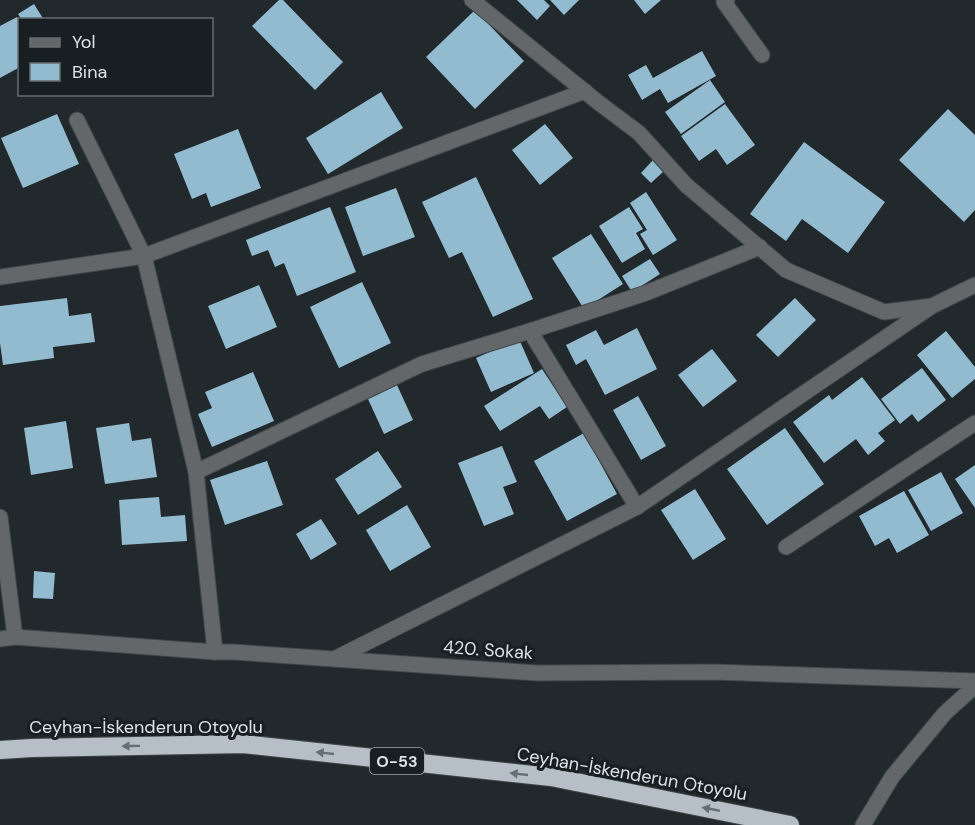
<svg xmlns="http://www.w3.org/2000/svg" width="975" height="825" font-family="'DM Sans',sans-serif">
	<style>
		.building { fill: #93bbd0 }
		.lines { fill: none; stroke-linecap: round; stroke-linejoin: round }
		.minor-casing { stroke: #3f474b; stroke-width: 17 }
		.motorway-casing { stroke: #3f474b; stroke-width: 20 }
		.minor { stroke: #636769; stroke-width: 15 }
		.motorway { stroke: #b5bfc5; stroke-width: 18 }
		.oneway { fill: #666f74 }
		.labels { text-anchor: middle; stroke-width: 6; stroke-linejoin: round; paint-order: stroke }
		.shield { fill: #171f23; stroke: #a2a8ac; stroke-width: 1.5 }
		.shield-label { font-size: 16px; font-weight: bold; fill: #dde3e6 }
		.street-label { font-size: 18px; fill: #dde3e6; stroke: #171f23 }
	</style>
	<rect width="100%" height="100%" fill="#21292d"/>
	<g class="building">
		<path d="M279 0H283L343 62 315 90 252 26Z"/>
		<path d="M517 0H544L550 6 537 20Z"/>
		<path d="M550 0H579L564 15Z"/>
		<path d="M634 0H661L645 14Z"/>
		<path d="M34 4 44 20H22L18 14Z"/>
		<path d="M475 10 524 61 475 109 426 57Z"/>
		<path d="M17 17 20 21V67L0 78V26Z"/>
		<path d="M702 51 716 76 668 103 660 89 642 100 628 75 646 65 653 78Z"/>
		<path d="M710 80 725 102 681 134 665 112Z"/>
		<path d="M381 92 403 128 328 174 306 138Z"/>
		<path d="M725 104 755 145 727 165 716 149 699 161 681 136Z"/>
		<path d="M948 109 975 135V210L964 222 899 160Z"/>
		<path d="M57 114 79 164 23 188 1 138Z"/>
		<path d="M545 124 573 158 540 185 512 150Z"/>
		<path d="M238 129 261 188 211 207 206 193 192 199 174 154Z"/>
		<path d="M804 142 885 202 848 253 802 219 786 241 750 214Z"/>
		<path d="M653 160 664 171 651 183 641 173Z"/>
		<path d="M476 177 533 299 493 317 462 252 449 258 422 202Z"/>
		<path d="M396 188 415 237 363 256 345 207Z"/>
		<path d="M646 192 677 240 653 255 640 234 647 230 630 203Z"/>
		<path d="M330 207 356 272 297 296 284 263 275 267 268 250 252 256 246 240Z"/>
		<path d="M629 207 643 229 636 233 645 249 622 263 599 226Z"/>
		<path d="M591 234 623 284 584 309 552 258Z"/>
		<path d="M650 259 660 274 632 292 622 276Z"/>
		<path d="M362 282 391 343 339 368 310 307Z"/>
		<path d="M259 285 277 327 226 349 208 306Z"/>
		<path d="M67 298 69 316 91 313 95 342 53 347 54 358 3 365 0 343V306Z"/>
		<path d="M795 298 816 320 778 357 756 335Z"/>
		<path d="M637 328 657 369 605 395 586 359 576 365 566 345 596 330 604 345Z"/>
		<path d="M946 331 975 367V379L952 398 917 355Z"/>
		<path d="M519 339 534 373 491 392 476 358Z"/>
		<path d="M712 349 737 381 703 407 678 375Z"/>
		<path d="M922 368 946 400 918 422 912 414 900 424 881 399Z"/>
		<path d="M542 369 567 407 549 419 540 406 500 431 484 406Z"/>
		<path d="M253 372 274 421 212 447 198 414 212 408 205 392Z"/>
		<path d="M862 377 895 420 878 433 885 441 868 455 856 439 824 463 793 422 829 395 832 400Z"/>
		<path d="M397 385 413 420 384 434 368 399Z"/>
		<path d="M638 396 666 446 641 460 613 410Z"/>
		<path d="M66 421 73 468 31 475 24 428Z"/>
		<path d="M129 423 132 441 151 438 157 477 105 484 96 428Z"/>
		<path d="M785 428 824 484 767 525 727 469Z"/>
		<path d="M584 433 617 494 567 521 534 461Z"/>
		<path d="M502 446 517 482 503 487 514 514 484 526 458 463Z"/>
		<path d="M378 451 402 487 358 515 335 479Z"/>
		<path d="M267 461 283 505 225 525 210 480Z"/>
		<path d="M975 465V508L955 479Z"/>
		<path d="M941 472 963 513 931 531 908 490Z"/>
		<path d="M695 489 726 539 693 560 661 510Z"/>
		<path d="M904 491 929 535 897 553 889 538 875 546 859 516Z"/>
		<path d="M159 497 161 517 185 515 187 541 122 545 119 500Z"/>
		<path d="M407 505 431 547 390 571 366 530Z"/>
		<path d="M321 519 337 544 311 560 296 534Z"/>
		<path d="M34 571 55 573 53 599 33 598Z"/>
	</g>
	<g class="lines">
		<defs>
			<g id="minor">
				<path d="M472 0 599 103 639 133 686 185 786 270 884 312 932 306 975 285"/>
				<path d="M727 0 724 2 762 55"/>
				<path d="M77 120 144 256 196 472 215 652"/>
				<path d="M0 277 144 256 585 91"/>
				<path d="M530 331 637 507"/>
				<path d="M196 472 422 364 530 331 646 293 760 247"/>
				<path d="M0 517 15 637"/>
				<path d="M786 547 975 423"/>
				<path d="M0 639 15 637 215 652H233L537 673 715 672 975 681"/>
				<path d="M334 659 637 507 932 306"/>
				<path d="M863 825 892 777 945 713 975 686"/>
			</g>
			<path id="motorway" d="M0 750 32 748 243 744 551 777 790 825"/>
		</defs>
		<use href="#minor" class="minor-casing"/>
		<use href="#motorway" class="motorway-casing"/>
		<use href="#minor" class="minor"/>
		<use href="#motorway" class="motorway"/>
	</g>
	<defs><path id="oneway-solid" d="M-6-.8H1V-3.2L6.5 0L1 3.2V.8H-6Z" transform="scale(1.5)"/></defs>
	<g class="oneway">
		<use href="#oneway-solid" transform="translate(131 746) rotate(179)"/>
		<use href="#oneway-solid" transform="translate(325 753) rotate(-174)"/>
		<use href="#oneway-solid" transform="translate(519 774) rotate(-174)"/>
		<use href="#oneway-solid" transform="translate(711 809) rotate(-169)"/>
	</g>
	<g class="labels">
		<rect class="shield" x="370" y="748" width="54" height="26" rx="4.5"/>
		<g class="shield-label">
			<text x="397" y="767">O-53</text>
		</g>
		<g class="street-label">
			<text transform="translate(488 650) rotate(4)" y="6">420. Sokak</text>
			<text x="146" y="733">Ceyhan-İskenderun Otoyolu</text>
			<text transform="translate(632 774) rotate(10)" y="6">Ceyhan-İskenderun Otoyolu</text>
		</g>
	</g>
	<rect x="18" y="18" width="195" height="78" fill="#171f23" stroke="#666d71" stroke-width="1.5"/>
	<rect x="30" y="38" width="30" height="9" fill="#636769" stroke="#666d71" stroke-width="1.5"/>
	<text x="72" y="48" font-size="18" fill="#dde3e6">Yol</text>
	<rect x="30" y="63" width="30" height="18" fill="#93bbd0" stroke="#666d71" stroke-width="1.5"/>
	<text x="72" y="78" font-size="18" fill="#dde3e6">Bina</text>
</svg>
